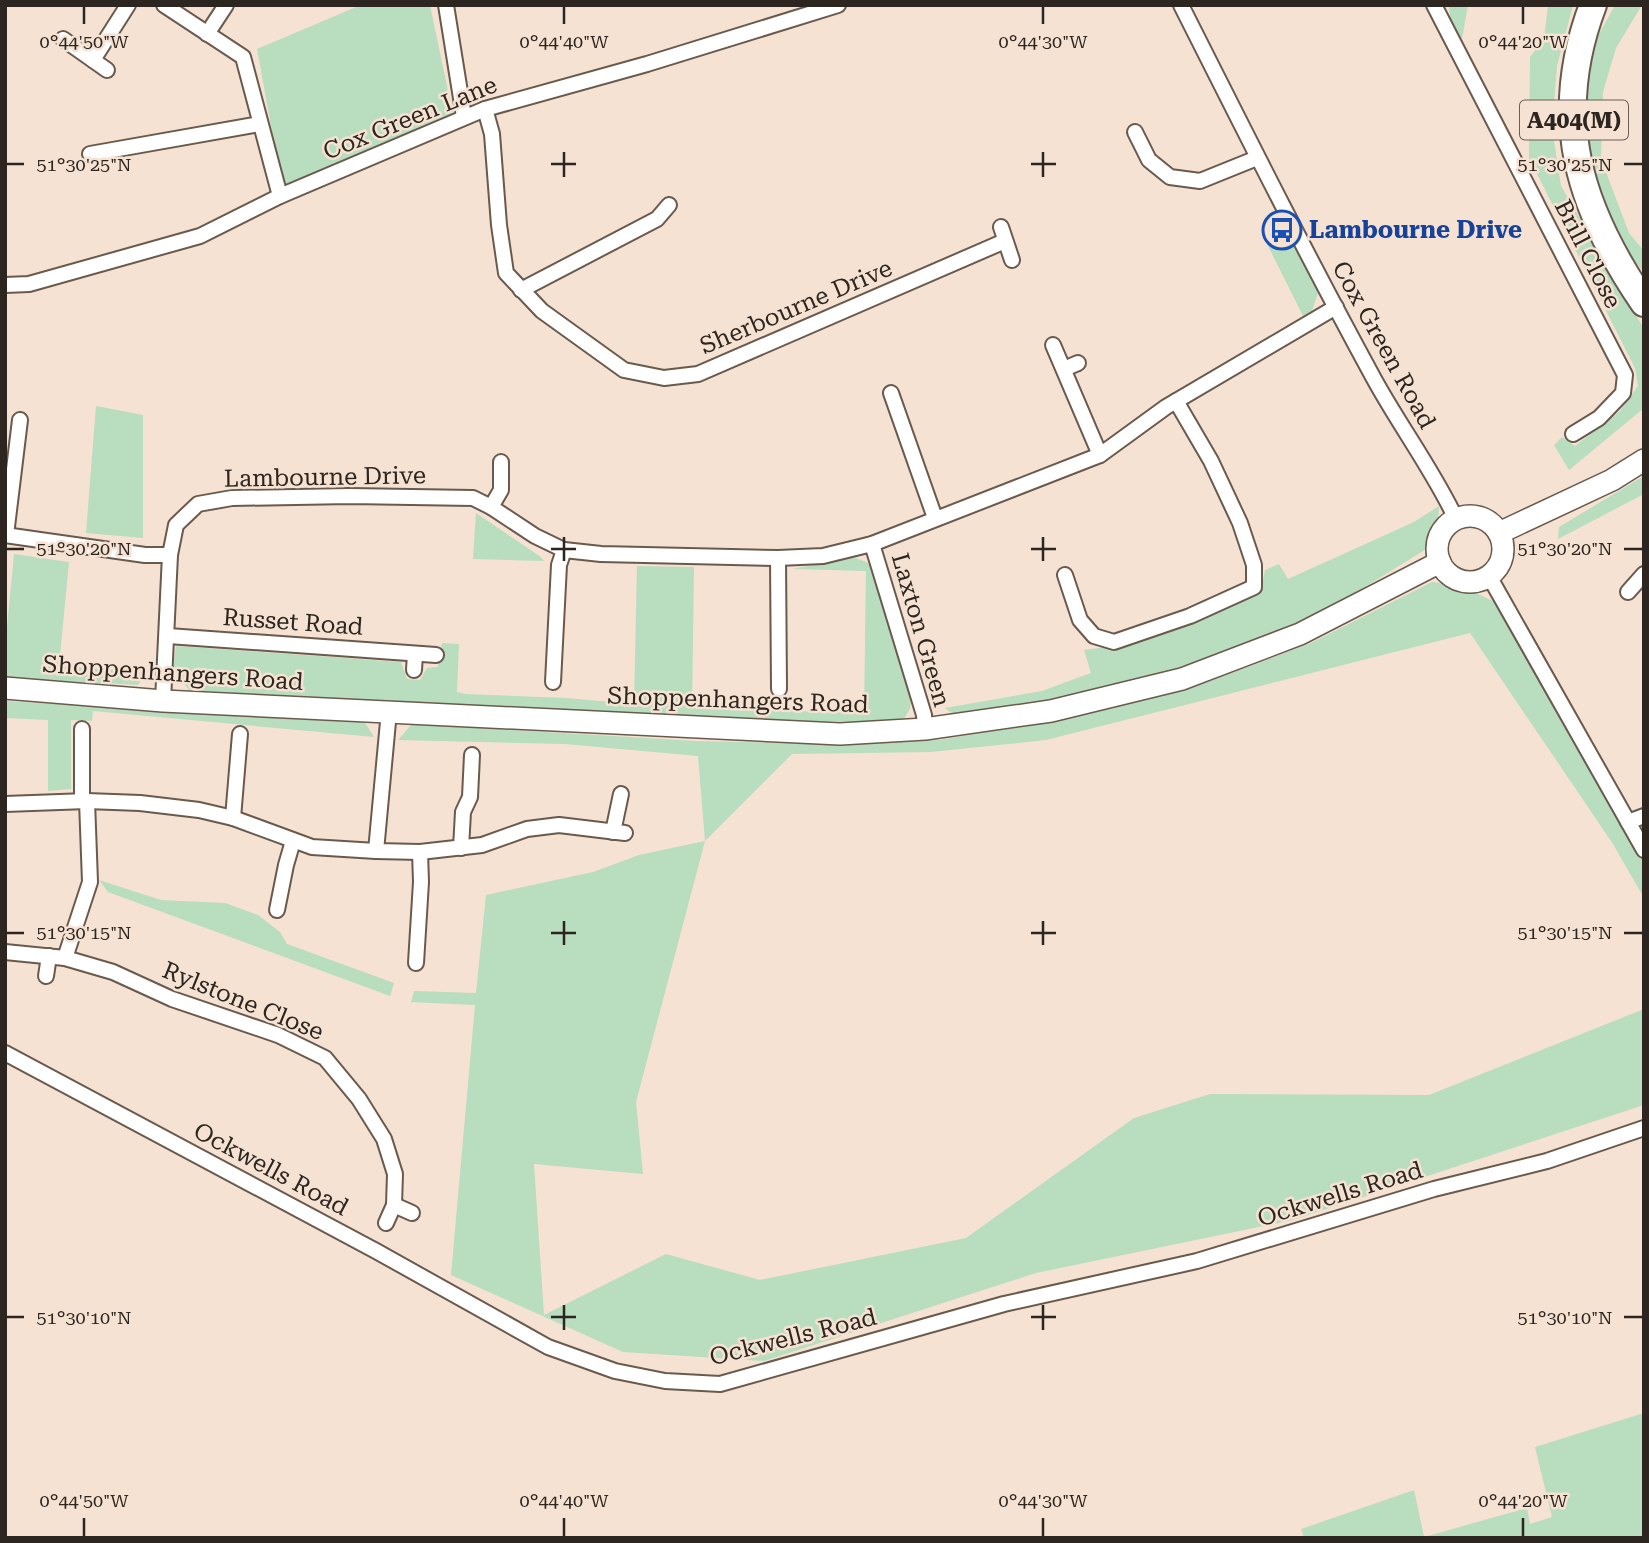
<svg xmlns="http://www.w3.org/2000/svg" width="1649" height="1543" font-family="'Roboto Serif',serif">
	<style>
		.green { fill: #b8ddbf }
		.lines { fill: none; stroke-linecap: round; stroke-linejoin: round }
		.street-casing { stroke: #6a5a4d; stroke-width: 18 }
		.secondary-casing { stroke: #6a5a4d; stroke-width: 24 }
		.highway-casing { stroke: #6a5a4d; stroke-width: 30 }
		.street { stroke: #fff; stroke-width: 14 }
		.secondary { stroke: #fff; stroke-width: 21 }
		.highway { stroke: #fff; stroke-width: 26 }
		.ticks { fill: none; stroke: #2d2620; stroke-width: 2.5 }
		.labels { text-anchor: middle; stroke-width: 5; stroke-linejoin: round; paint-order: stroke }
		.shield { fill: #f5e2d3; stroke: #695e56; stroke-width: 2 }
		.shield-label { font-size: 23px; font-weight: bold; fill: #2d2620 }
		.street-label { font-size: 24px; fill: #2d2620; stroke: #f5e2d3 }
		.transit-label { font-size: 24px; font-weight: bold; fill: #164399; stroke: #f5e2d3; text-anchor: start }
		.ticks-label { font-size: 18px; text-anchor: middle; fill: #2d2620; stroke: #f5e2d3; stroke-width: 5; stroke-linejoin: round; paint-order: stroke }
	</style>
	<rect width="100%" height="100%" fill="#f5e2d3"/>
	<g class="green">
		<path d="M361 5H430L453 115 282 186 257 49Z"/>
		<path d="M1449 5H1468L1462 39 1450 18Z"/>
		<path d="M1548 5H1573L1557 66 1552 128 1561 186 1644 329V408L1569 470 1554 445 1562 437 1575 446 1620 411 1638 386 1635 368 1529 158 1530 57 1544 39Z"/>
		<path d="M1615 5H1642L1616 48 1603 92 1601 159 1629 233 1644 251V273L1618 238 1591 162 1586 86 1598 36Z"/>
		<path d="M1287 226 1320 287 1312 311 1303 316 1263 236Z"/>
		<path d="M96 406 143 415V538L86 533Z"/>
		<path d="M1644 476V494L1558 539 1559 527Z"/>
		<path d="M1439 506 1438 525 1428 548 1363 588 1294 626 1178 670 1050 704 957 717 945 708 1042 691 1091 673 1084 650C1145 644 1205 615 1261 590L1265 570 1279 564 1288 579 1414 522Z"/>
		<path d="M476 513 541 557 544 561 473 559Z"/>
		<path d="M14 554 69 562 59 666 147 672 138 685 5 678V648Z"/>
		<path d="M854 557 868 563 876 579 912 691 910 709 902 722 688 720 189 690 173 670 176 646 401 662 407 679 420 680 427 668 438 667 442 643 459 644 457 692 466 694 566 698 634 704 637 566 694 567 692 708 864 713 866 571 792 569Z"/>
		<path d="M1432 582 1461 586 1493 601 1644 863V898L1613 844 1470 633 1046 740 931 752 792 754 705 841 636 1102 643 1174 534 1164 544 1315 666 1254 760 1280 966 1238 1134 1118 1210 1094 1429 1095 1644 1009V1105L1293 1220 1036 1273 764 1361 623 1352 451 1275 475 1005 411 1002 414 991 476 993 486 895 593 872 639 855 705 841 698 756 565 744 398 740 412 724 696 741 830 744 939 740 1054 721 1186 690 1309 644Z"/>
		<path d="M5 701 364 721 374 737 93 711 92 721 71 720V789L48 791V720L5 718Z"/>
		<path d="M99 880 161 900 225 903 258 915 280 932 287 944 394 983 390 996 108 892Z"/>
		<path d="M1644 1413V1538H1304L1301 1529 1414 1490 1424 1537 1527 1508 1530 1524 1552 1517 1535 1447Z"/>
	</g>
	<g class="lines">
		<defs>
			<g id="street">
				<path d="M164 5 243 57 280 196"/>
				<path d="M446 5 464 117"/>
				<path d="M1181 5C1244 130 1306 254 1373 377 1399 425 1433 470 1456 519"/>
				<path d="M1434 5 1625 375 1623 393 1599 418 1573 434"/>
				<path d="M207 34 226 5"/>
				<path d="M63 39 107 70"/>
				<path d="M93 60 128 5"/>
				<path d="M485 109 492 134 499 225 506 273 542 311 624 370 664 378 698 374 1005 241"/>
				<path d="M1135 132 1149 160 1170 177 1200 181 1257 158"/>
				<path d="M90 154 259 124"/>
				<path d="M1001 227 1012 260"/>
				<path d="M5 285 29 284 200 236 280 196 485 109 647 64 838 5"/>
				<path d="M521 290 657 219 669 205"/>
				<path d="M1053 345 1100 455"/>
				<path d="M1064 369 1078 363"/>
				<path d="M891 393 935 518"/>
				<path d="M491 507 501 490V462"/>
				<path d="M5 535 145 555H170"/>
				<path d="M6 535 20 420"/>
				<path d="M872 544 924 715 925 729"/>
				<path d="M778 558 779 689"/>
				<path d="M1065 575 1080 620 1094 636 1114 642 1190 616 1254 587V565L1240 523 1211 461 1176 401"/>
				<path d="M1489 576 1644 850"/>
				<path d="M1628 592 1644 574"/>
				<path d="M168 636 436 655"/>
				<path d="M414 670 415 654"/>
				<path d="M553 682 559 565 564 550"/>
				<path d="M163 701 170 555 176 525 198 504 232 498 350 496 473 498 491 507 535 536 564 550 601 554 778 558 823 556 872 544 1100 455 1166 407 1336 307"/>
				<path d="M82 801V729"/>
				<path d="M5 804 87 801 140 803 199 810 233 818 312 847 376 851 420 852 482 845 527 829 559 825 625 833"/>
				<path d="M233 818 240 734"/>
				<path d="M1628 822 1644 816"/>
				<path d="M613 832 621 794"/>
				<path d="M461 848 463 812 470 797 472 755"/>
				<path d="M376 851 389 711"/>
				<path d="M277 910 286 865 293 841"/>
				<path d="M5 952 65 958 113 972 172 999 278 1035 325 1058 359 1099 384 1139 395 1174 394 1205 386 1223"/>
				<path d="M65 958 90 882 87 801"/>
				<path d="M416 963 421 882 420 852"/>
				<path d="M46 976 49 956"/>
				<path d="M5 1053 376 1251 548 1347 615 1371 665 1381 720 1384 1004 1304 1197 1261 1434 1189 1547 1161 1644 1128"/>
				<path d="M394 1205 412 1213"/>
			</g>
			<g id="secondary">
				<circle cx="1470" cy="549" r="33"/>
				<path d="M1499 533 1612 480 1644 460"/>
				<path d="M5 688 163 701 840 734 925 729 1051 711 1182 679 1300 634 1440 562"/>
			</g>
			<path id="highway" d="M1593 5C1550 118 1579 208 1644 303"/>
		</defs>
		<use href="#street" class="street-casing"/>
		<use href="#secondary" class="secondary-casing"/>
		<use href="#highway" class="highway-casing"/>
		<use href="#street" class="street"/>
		<use href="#secondary" class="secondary"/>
		<use href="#highway" class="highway"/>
	</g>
	<path class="ticks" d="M84 7V24M564 7V24M1043 7V24M1523 7V24M564 152V177M1043 152V177M7 164H24M551 164H576M1031 164H1056M1624 164H1642M564 537V561M1043 537V561M7 549H24M551 549H576M1031 549H1056M1624 549H1642M564 921V945M1043 921V945M7 933H24M551 933H576M1031 933H1056M1624 933H1642M564 1305V1330M1043 1305V1330M7 1317H24M551 1317H576M1031 1317H1056M1624 1317H1642M84 1518V1536M564 1518V1536M1043 1518V1536M1523 1518V1536"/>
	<defs>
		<symbol id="bus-ring" viewBox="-11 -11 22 22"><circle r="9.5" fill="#f5e2d3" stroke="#1a4fb4" stroke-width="1.5"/><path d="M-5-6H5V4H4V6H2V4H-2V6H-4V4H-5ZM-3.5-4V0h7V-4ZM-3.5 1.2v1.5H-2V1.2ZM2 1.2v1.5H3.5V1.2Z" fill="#1a4fb4"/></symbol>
	</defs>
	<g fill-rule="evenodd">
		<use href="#bus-ring" x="1260" y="208" width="44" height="44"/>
	</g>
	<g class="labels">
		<rect class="shield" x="1520" y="100.5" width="108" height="39" rx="5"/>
		<g class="shield-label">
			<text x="1574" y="128">A404(M)</text>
		</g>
		<g class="street-label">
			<text transform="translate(410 118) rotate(-22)" y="8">Cox Green Lane</text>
			<text transform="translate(1588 254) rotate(63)" y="8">Brill Close</text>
			<text transform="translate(796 307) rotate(-23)" y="8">Sherbourne Drive</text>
			<text transform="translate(1384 345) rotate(61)" y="8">Cox Green Road</text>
			<text transform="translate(325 477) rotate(-1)" y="8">Lambourne Drive</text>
			<text transform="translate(293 622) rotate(4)" y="8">Russet Road</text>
			<text transform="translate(921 630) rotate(74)" y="8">Laxton Green</text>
			<text transform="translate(173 673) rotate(4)" y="8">Shoppenhangers Road</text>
			<text transform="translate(738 700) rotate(2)" y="8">Shoppenhangers Road</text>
			<text transform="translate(243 1001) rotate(22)" y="8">Rylstone Close</text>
			<text transform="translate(271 1169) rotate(28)" y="8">Ockwells Road</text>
			<text transform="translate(1340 1194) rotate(-17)" y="8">Ockwells Road</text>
			<text transform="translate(793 1337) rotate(-14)" y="8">Ockwells Road</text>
		</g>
		<g class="transit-label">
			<text x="1309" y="238">Lambourne Drive</text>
		</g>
	</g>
	<g class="ticks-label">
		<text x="84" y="48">0°44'50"W</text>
		<text x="564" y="48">0°44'40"W</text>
		<text x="1043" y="48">0°44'30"W</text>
		<text x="1523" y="48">0°44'20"W</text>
		<text x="84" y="171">51°30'25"N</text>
		<text x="1565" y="171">51°30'25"N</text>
		<text x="84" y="555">51°30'20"N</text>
		<text x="1565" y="555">51°30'20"N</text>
		<text x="84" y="939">51°30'15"N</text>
		<text x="1565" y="939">51°30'15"N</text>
		<text x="84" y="1324">51°30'10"N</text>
		<text x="1565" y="1324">51°30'10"N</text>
		<text x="84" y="1507">0°44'50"W</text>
		<text x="564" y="1507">0°44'40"W</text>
		<text x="1043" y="1507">0°44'30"W</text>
		<text x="1523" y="1507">0°44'20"W</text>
	</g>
	<rect width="1649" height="1543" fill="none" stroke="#2d2620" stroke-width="14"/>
</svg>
